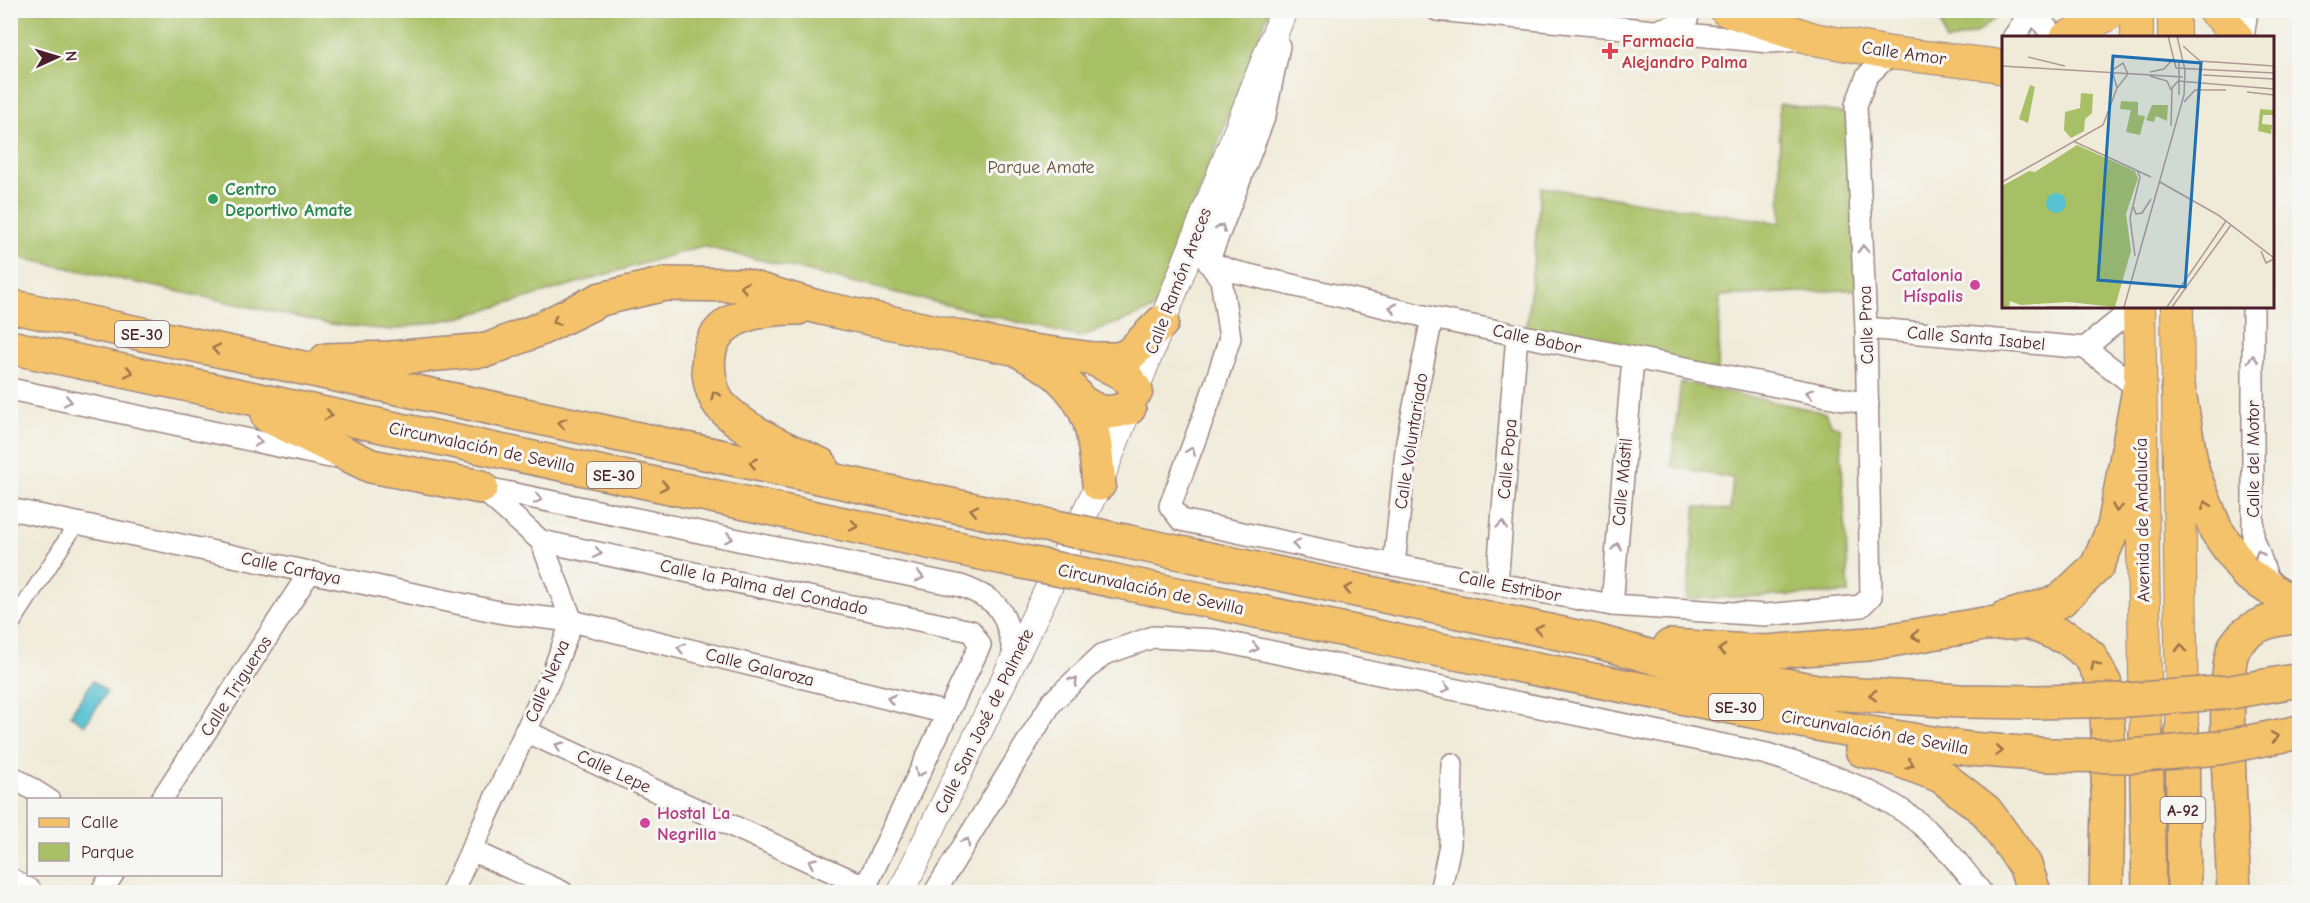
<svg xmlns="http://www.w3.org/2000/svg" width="2310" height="903" font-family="'Comic Neue',sans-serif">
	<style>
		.green { fill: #a8c065; stroke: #797048; stroke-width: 1.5 }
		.water { fill: #56c1d1; stroke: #50707e; stroke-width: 1.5 }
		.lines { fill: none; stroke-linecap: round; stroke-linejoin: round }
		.pedestrian-casing { stroke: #9d8582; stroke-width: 18 }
		.minor-casing { stroke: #9d8582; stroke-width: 24 }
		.tertiary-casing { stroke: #9d8582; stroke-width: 28 }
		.primary-casing { stroke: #9d8582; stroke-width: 34 }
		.trunk-casing { stroke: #9d8582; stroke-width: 36 }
		.motorway-casing { stroke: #9d8582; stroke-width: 36 }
		.pedestrian { stroke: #fff; stroke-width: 15 }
		.minor { stroke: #fff; stroke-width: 21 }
		.tertiary { stroke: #fff; stroke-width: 26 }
		.primary { stroke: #f3c26a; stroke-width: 32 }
		.trunk { stroke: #f3c26a; stroke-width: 33 }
		.motorway { stroke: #f3c26a; stroke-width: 33 }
		.motorway-bridge-casing { stroke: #9d8582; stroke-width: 36; stroke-linecap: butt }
		.motorway-bridge { stroke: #f3c26a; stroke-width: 33 }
		.oneway { stroke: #ae9aa0 }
		.oneway2 { stroke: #9e704a }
		.health-dot { fill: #e0444e; stroke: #f6f6f2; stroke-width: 2 }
		.leisure-dot { fill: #2e9e5b; stroke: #f6f6f2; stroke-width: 2 }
		.hotel-dot { fill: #d1479c; stroke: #f6f6f2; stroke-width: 2 }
		.labels { text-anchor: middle; stroke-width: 6; stroke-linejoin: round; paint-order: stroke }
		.shield { fill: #f6f6f2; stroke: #7e6067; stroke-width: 1.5 }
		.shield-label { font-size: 16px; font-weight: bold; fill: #4a1f2b }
		.health-label { font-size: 18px; font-weight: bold; fill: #be3a42; stroke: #f6f6f2; text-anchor: start }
		.street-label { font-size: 18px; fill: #4a1f2b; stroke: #f6f6f2 }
		.park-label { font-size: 18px; fill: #664f3c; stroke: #f6f6f2 }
		.leisure-label { font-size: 18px; font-weight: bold; fill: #27864d; stroke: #f6f6f2; text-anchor: start }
		.hotel-label { font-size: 18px; font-weight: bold; fill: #b23c85; stroke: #f6f6f2; text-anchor: end }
		.inset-road { fill: none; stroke: #ae9993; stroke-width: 1.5 }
		.view { fill: #1f6fb2; fill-opacity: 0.15; stroke: #1f6fb2; stroke-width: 3 }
		.inset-edge { fill: none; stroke: #4a1f2b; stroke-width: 3 }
	</style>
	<rect width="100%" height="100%" fill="#f6f6f2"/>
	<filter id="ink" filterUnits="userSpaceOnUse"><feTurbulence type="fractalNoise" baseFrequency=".0167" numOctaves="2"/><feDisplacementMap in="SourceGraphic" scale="12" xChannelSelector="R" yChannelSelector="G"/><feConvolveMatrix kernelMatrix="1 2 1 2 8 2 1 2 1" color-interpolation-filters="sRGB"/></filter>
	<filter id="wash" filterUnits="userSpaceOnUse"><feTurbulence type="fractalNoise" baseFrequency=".008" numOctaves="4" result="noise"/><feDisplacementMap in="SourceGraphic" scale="24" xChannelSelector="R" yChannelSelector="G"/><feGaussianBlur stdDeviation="1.35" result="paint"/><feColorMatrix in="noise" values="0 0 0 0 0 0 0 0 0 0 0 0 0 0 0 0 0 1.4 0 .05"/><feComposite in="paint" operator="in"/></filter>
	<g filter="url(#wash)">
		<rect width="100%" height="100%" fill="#f0ebd9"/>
		<g class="green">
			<path d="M10 11H1269L1154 309 1080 337 702 246 462 317 390 330 330 324 11 256Z"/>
			<path d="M1958 11V10L2004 11 1978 32 1946 42 1941 22Z"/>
			<path d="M1779 104 1857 115 1864 289 1720 296 1718 371 1526 333 1541 187 1781 223Z"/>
			<path d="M1681 382 1826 413 1832 425 1840 428 1849 593 1687 599 1696 506 1730 510 1733 478 1671 467Z"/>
		</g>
		<path class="water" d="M93 681 107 692 85 725 70 715Z"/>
	</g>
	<g filter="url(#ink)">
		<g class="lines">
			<defs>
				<path id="pedestrian" d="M10 627 77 523"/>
				<g id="minor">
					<path d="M1437 10 1769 42 1802 40"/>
					<path d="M2040 10 2043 23 2055 38"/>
					<path d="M1662 29 1681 24 1687 20 1689 10"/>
					<path d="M2013 38 2032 10"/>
					<path d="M2243 38 2247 10"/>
					<path d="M1279 46 1265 115 1208 262 1221 279 1230 338 1212 394 1170 506 1181 520 1394 565 1612 605 1765 615 1861 606 1871 596 1866 328 1856 105 1867 76 1891 53"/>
					<path d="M1209 262 1232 271 1432 318 1868 404"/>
					<path d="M2253 306V537L2267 577 2277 588"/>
					<path d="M1866 328 2085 348 2139 389"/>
					<path d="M2085 348 2136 306"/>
					<path d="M10 389 330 457"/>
					<path d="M481 487 961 586C1006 603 1004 613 1015 657"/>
					<path d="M10 509 504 613 572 621 947 713"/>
					<path d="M541 541 971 631 980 645 863 892"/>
					<path d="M1394 565 1407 441 1432 318"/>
					<path d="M1497 584 1517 335"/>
					<path d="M1612 605 1633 359"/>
					<path d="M525 731 866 887"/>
					<path d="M10 775 49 800"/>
					<path d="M161 800 310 572"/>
					<path d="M471 850 562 892"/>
					<path d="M101 892 113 874"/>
					<path d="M452 892 553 672 572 621 541 541 481 488"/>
					<path d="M935 892 1052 702 1102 655 1153 637 1215 640 1767 754C1817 770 1880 789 1920 824 1944 844 1963 868 1981 892"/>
					<path d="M1440 892 1450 845 1452 764"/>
				</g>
				<g id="tertiary">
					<path d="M10 881 29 892"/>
					<path d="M901 892 1099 484 1284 10"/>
				</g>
				<g id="primary">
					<path d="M1726 10 1814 39 1891 53 1994 65 2004 69"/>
					<path d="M2137 10V38"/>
					<path d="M2174 10V38"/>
					<path d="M2213 10 2222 17 2237 38"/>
					<path d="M2066 38 2115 10"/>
					<path d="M2139 306 2146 734"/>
					<path d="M2177 306 2182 722"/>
				</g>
				<g id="trunk">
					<path d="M2182 728 2184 892"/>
					<path d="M2146 734 2149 892"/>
					<path d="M2230 804 2234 892"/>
					<path d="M2106 892 2108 805"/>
				</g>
				<g id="motorway">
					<path d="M10 306 1031 522"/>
					<path d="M798 308C755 308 702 318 709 373 710 384 714 399 722 407 749 434 787 449 821 465"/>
					<path d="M10 347 1018 561"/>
					<path d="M1023 353C1035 360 1049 367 1059 376 1095 410 1094 437 1099 484"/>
					<path d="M1094 359 1124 374 1136 391"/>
					<path d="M326 360 390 358 487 350 540 329 601 299 665 284 742 285 821 308 1017 349 1094 359H1118L1129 355 1162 322"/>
					<path d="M2178 386 2193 473 2216 530 2246 573 2290 602 2300 606"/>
					<path d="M1083 403C1102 415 1108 414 1129 408"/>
					<path d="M268 416 371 466 481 487"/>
					<path d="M1129 542 1596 641 1691 668 1828 693 1961 701 2037 702"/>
					<path d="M1115 581 1425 647 1833 727 1969 749 2050 755"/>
					<path d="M2005 618 2060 601 2097 566 2114 527 2139 389"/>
					<path d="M1670 646 1765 652 1868 644 1984 624 2028 622 2069 639 2090 656 2105 684 2108 733V805"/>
					<path d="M1862 750 1891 757 1941 776 1986 811 2025 865 2034 892"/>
					<path d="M2230 804C2229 776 2223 665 2235 646 2249 624 2275 618 2300 617"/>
				</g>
			</defs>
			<use href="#pedestrian" class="pedestrian-casing"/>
			<use href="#minor" class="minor-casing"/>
			<use href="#tertiary" class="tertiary-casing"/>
			<use href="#primary" class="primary-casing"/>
			<use href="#trunk" class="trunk-casing"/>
			<use href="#motorway" class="motorway-casing"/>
			<use href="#pedestrian" class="pedestrian"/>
			<use href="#minor" class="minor"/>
			<use href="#tertiary" class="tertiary"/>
			<use href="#primary" class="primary"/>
			<use href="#trunk" class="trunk"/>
			<use href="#motorway" class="motorway"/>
			<defs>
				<g id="motorway-bridge">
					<path d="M1031 522 1129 542"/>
					<path d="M1018 561 1115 581"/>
					<path d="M2037 702 2127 700 2231 692 2300 680"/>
					<path d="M2050 755 2132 756 2218 748 2300 732"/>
				</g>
			</defs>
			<use href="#motorway-bridge" class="motorway-bridge-casing"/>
			<use href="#motorway-bridge" class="motorway-bridge"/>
		</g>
		<defs><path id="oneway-chevron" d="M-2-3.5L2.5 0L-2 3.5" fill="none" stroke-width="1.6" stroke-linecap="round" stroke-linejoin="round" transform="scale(1.5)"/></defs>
		<g class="oneway">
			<use href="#oneway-chevron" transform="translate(1221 228) rotate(-69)"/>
			<use href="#oneway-chevron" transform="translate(1863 249) rotate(-92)"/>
			<use href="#oneway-chevron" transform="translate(1393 308) rotate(-167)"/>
			<use href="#oneway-chevron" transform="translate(2253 359) rotate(-90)"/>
			<use href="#oneway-chevron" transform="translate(1810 393) rotate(-169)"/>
			<use href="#oneway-chevron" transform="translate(68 401) rotate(12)"/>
			<use href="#oneway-chevron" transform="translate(258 442) rotate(12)"/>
			<use href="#oneway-chevron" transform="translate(1191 451) rotate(-69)"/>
			<use href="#oneway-chevron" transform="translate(538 499) rotate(12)"/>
			<use href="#oneway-chevron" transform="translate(1502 525) rotate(-85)"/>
			<use href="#oneway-chevron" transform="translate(729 538) rotate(12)"/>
			<use href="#oneway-chevron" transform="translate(1296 544) rotate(-168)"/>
			<use href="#oneway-chevron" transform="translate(1617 547) rotate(-85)"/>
			<use href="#oneway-chevron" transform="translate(598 553) rotate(12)"/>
			<use href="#oneway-chevron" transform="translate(2259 554) rotate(-109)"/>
			<use href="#oneway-chevron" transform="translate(920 577) rotate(12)"/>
			<use href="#oneway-chevron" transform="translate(681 648) rotate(-166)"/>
			<use href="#oneway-chevron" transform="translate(1255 648) rotate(12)"/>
			<use href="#oneway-chevron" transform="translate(1074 681) rotate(-43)"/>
			<use href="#oneway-chevron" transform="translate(1446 688) rotate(12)"/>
			<use href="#oneway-chevron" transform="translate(891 699) rotate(-166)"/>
			<use href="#oneway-chevron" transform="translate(559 746) rotate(-155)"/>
			<use href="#oneway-chevron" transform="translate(919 773) rotate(115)"/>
			<use href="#oneway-chevron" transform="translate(966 842) rotate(-59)"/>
			<use href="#oneway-chevron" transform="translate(812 862) rotate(-155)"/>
		</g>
		<g class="oneway2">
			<use href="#oneway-chevron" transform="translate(744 287) rotate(-170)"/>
			<use href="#oneway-chevron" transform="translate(556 321) rotate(155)"/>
			<use href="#oneway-chevron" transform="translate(216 349) rotate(-168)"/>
			<use href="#oneway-chevron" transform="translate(129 372) rotate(12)"/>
			<use href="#oneway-chevron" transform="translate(715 395) rotate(-115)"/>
			<use href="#oneway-chevron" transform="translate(329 415) rotate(12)"/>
			<use href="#oneway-chevron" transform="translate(562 423) rotate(-168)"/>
			<use href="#oneway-chevron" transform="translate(753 463) rotate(-168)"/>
			<use href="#oneway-chevron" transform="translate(664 486) rotate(12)"/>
			<use href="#oneway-chevron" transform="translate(2206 505) rotate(-112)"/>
			<use href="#oneway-chevron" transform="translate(2117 508) rotate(99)"/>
			<use href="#oneway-chevron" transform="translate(974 510) rotate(-168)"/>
			<use href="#oneway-chevron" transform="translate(854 526) rotate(12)"/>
			<use href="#oneway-chevron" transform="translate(1348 589) rotate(-168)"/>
			<use href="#oneway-chevron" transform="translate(1539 629) rotate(-168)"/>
			<use href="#oneway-chevron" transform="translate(1916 636) rotate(170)"/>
			<use href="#oneway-chevron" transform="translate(2181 648) rotate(-91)"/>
			<use href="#oneway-chevron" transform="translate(1722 650) rotate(-176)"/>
			<use href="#oneway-chevron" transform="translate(2095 665) rotate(-118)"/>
			<use href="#oneway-chevron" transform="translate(1873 695) rotate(-177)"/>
			<use href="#oneway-chevron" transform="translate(2275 737) rotate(-11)"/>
			<use href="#oneway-chevron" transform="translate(1999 751) rotate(4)"/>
			<use href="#oneway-chevron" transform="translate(1910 764) rotate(21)"/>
		</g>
	</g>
	<path class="health-dot" d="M1607 42h6v6h6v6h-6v6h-6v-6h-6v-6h6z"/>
	<circle class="leisure-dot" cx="213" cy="199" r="6"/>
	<g class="hotel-dot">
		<circle cx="1975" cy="285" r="6"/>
		<circle cx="645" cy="823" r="6"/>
	</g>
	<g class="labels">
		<g class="shield">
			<rect x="115" y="321" width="54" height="26" rx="4.5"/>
			<rect x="587" y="462" width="54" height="26" rx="4.5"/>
			<rect x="1709" y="694" width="54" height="26" rx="4.5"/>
			<rect x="2160.5" y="797" width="45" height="26" rx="4.5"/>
		</g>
		<g class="shield-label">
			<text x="142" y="340">SE-30</text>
			<text x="614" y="481">SE-30</text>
			<text x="1736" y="713">SE-30</text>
			<text x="2183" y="816">A-92</text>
		</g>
		<g class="health-label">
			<text x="1622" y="47">Farmacia<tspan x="1622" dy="21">Alejandro Palma</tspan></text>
		</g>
		<g class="street-label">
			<text transform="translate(1904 53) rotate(8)" y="6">Calle Amor</text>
			<text transform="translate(1178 281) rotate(-69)" y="6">Calle Ramón Areces</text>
			<text transform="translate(1866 325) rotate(-92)" y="6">Calle Proa</text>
			<text transform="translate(1976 338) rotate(5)" y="6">Calle Santa Isabel</text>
			<text transform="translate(1537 339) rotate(12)" y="6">Calle Babor</text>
			<text transform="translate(1411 441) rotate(-81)" y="6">Calle Voluntariado</text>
			<text transform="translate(482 447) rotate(12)" y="6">Circunvalación de Sevilla</text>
			<text transform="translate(1507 459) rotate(-85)" y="6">Calle Popa</text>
			<text transform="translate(2253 459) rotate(-90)" y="6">Calle del Motor</text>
			<text transform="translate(1622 482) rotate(-85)" y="6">Calle Mástil</text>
			<text transform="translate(2142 520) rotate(-91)" y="6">Avenida de Andalucía</text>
			<text transform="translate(291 568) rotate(12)" y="6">Calle Cartaya</text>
			<text transform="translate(1510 586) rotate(11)" y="6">Calle Estribor</text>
			<text transform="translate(764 587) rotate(12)" y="6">Calle la Palma del Condado</text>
			<text transform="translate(1151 589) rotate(12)" y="6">Circunvalación de Sevilla</text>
			<text transform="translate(760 667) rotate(14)" y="6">Calle Galaroza</text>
			<text transform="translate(547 681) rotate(-67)" y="6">Calle Nerva</text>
			<text transform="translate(236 686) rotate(-57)" y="6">Calle Trigueros</text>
			<text transform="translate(984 721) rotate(-64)" y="6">Calle San José de Palmete</text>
			<text transform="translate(1875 732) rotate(10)" y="6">Circunvalación de Sevilla</text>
			<text transform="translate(614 771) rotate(25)" y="6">Calle Lepe</text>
		</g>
		<g class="park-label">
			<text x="1041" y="173">Parque Amate</text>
		</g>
		<g class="leisure-label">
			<text x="225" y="195">Centro<tspan x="225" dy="21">Deportivo Amate</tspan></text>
		</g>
		<g class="hotel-label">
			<text x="1963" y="281">Catalonia<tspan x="1963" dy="21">Híspalis</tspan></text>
			<text x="657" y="819" text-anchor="start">Hostal La<tspan x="657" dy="21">Negrilla</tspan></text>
		</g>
	</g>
	<g transform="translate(2002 36)">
		<rect width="272" height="272" fill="#f0ebd9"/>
		<path d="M28 49 33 51 26 87 17 83ZM79 57 91 58 90 77 83 83 82 95 69 102 62 94 63 76 78 72ZM119 65 136 66V79L143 80 138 99 124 96 129 74 118 73ZM150 69H166L165 85 154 80 152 86 144 84ZM258 73 271 74V79H261L260 88 270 89 269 98 256 95ZM75 109 133 135 136 142 124 178 129 215 113 271 66 266 19 269 8 265 7 271H0V150L27 135 33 136Z" fill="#a8c065"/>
		<path d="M44 167a10 10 0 1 1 20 0a10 10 0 1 1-20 0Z" fill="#56c1d1"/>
		<path class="inset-road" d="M166 0 174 32 272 37M181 10 198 25 272 30M26 21 63 30M0 30 181 41M148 36 162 33 171 23M201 39 272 43M148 40 165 45 169 54M245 56 272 59M177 59V26M182 66 193 54H224M169 90 170 52 176 45 272 53M71 105 149 141M0 146 101 89 115 52 126 38 121 27 110 34 115 52M158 146 216 179 272 222M131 170 134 178 140 177 149 163M259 215 264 227 272 223M133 220 128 182 138 141 135 134M44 271H76M122 271 182 59 183 34 175 0M165 271 224 185M170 271 229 189"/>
		<path class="view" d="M111 20 199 27 183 251 96 244Z"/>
		<rect width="272" height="272" class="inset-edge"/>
	</g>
	<rect width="2310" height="903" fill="none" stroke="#f6f6f2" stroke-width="36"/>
	<rect x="27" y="798" width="195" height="78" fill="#f6f6f2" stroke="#b1a0a2" stroke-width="1.5"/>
	<rect x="39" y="818" width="30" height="9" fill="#f3c26a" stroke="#b1a0a2" stroke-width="1.5"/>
	<text x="81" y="828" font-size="18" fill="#4a1f2b">Calle</text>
	<rect x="39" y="843" width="30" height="18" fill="#a8c065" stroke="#b1a0a2" stroke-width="1.5"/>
	<text x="81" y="858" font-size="18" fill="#4a1f2b">Parque</text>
	<g transform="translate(57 57) rotate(86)" stroke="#f6f6f2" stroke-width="4.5" paint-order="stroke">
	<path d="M0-4.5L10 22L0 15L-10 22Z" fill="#4a1f2b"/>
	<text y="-9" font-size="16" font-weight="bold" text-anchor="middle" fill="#4a1f2b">N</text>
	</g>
</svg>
